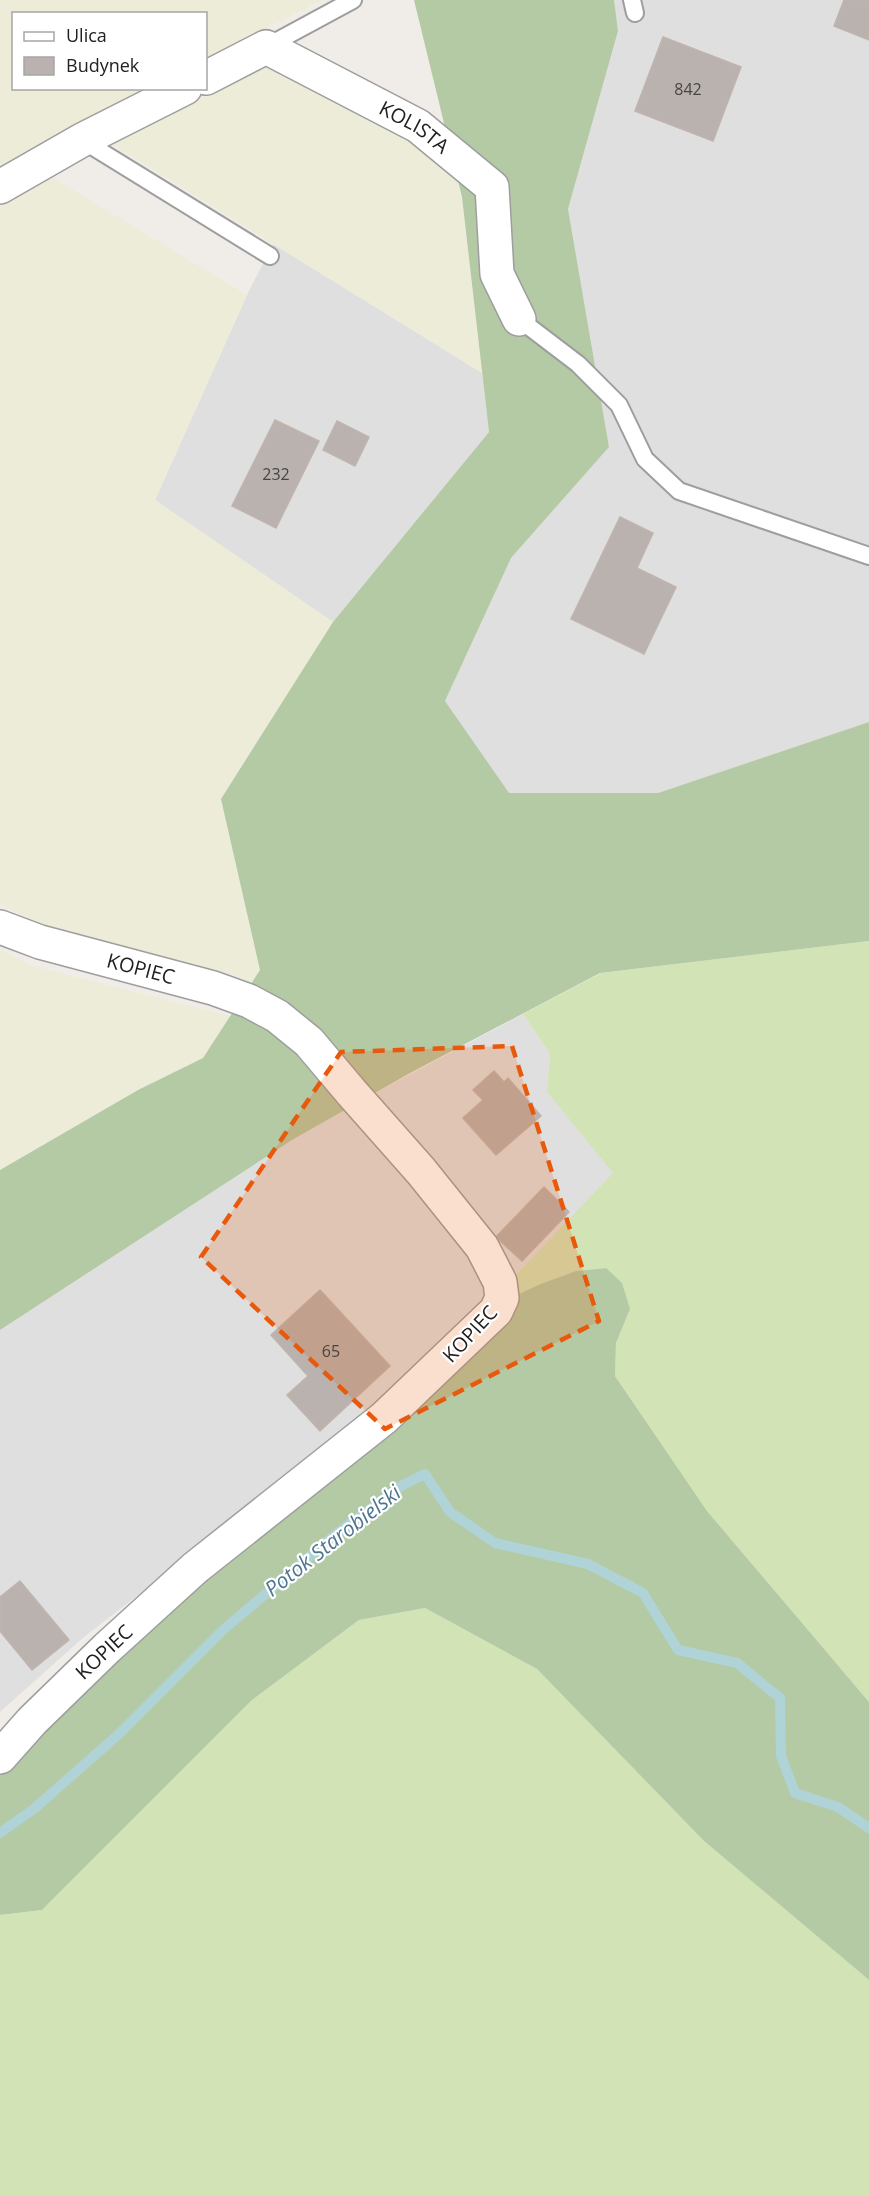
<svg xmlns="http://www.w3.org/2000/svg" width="869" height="2196" font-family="'Open Sans',sans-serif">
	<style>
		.residential { fill: #dfdfdf }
		.farmland { fill: #ececd8 }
		.grass { fill: #d2e3b6 }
		.forest { fill: #b3caa4 }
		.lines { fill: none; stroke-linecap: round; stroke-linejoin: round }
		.stream { stroke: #b0d3d8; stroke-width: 10 }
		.building { fill: #bab2af; stroke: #c0b4ad; stroke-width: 1.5 }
		.service-casing { stroke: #9e9e9e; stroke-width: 20 }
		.minor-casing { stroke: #9e9e9e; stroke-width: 36 }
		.service { stroke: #fff; stroke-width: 16 }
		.minor { stroke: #fff; stroke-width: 33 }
		.marked { fill: #e8590c; fill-opacity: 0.2; stroke: #e8590c; stroke-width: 4.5; stroke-dasharray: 12 8; stroke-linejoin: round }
		.labels { text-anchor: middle; stroke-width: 4.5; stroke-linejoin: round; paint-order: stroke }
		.number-label { font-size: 16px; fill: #474544 }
		.street-label { font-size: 20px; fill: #212121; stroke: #fff }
		.water-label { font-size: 21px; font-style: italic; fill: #4e7690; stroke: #fff }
	</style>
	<rect width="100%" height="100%" fill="#f0ede9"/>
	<g class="residential">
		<path d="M614 0H869V722L658 793H508L445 701 511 558 609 447 568 209 618 31Z"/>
		<path d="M273 244 482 373 489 432 333 622 155 500 247 295Z"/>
		<path d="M523 1014 550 1054 547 1092 614 1173 510 1281 373 1094Z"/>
		<path d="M350 1107 480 1261 493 1297 379 1408 84 1637 0 1712V1330L292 1140Z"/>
	</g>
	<g class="farmland">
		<path d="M0 0H322L206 59V14H14V88L149 89 0 169Z"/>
		<path d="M267 65 412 140 456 174 462 197 482 373 112 144Z"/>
		<path d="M50 176 247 295 155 500 333 622 221 799 260 970 251 984 237 976 55 932 0 904V206Z"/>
		<path d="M0 950 33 966 230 1016 203 1058 137 1090 0 1170Z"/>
	</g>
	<g class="grass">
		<path d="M869 941V1702L707 1511 615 1376 616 1343 630 1309 606 1268 576 1271 538 1285 515 1296 510 1281 613 1173 547 1092 550 1054 523 1014 601 973Z"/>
		<path d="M425 1608 537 1669 704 1841 869 1980V2196H0V1915L42 1910 252 1700 359 1620Z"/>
	</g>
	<g class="forest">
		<path d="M414 0H614L618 31 568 209 609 447 511 558 445 701 509 793H658L869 722V941L600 973 410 1073 292 1140 0 1330V1170L138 1090 203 1058 260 970 221 799 333 622 489 432 462 197Z"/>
		<path d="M606 1268 622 1283 630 1309 616 1343 615 1376 707 1511 869 1702V1980L704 1841 537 1669 425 1608 359 1620 252 1700 42 1910 0 1915V1769L38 1726 515 1296 538 1285 576 1271Z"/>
	</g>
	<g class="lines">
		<path class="stream" d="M0 1833 35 1808 120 1733 223 1630 336 1534 401 1486 425 1474 450 1512 495 1543 588 1564 643 1593 678 1650 737 1663 780 1698 781 1756 795 1793 838 1807 869 1828"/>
	</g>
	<g class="building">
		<path d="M844 0H869V40L834 26Z"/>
		<path d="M663 37 741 67 713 141 635 111Z"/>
		<path d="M275 420 319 441 276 528 232 506Z"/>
		<path d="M337 421 369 437 355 466 323 450Z"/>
		<path d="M620 517 653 533 637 568 676 587 644 654 571 619Z"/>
		<path d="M494 1071 504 1082 508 1078 541 1116 496 1155 463 1118 483 1100 473 1090Z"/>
		<path d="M544 1187 569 1212 522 1261 496 1237Z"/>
		<path d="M320 1290 390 1366 320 1431 287 1395 308 1376 271 1335Z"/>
		<path d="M20 1581 69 1640 32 1670 0 1631V1597Z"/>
	</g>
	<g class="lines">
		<defs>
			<g id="service">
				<path d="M632 0 635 13"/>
				<path d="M266 47 353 0"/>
				<path d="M82 140 270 256"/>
				<path d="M519 319 578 364 619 405 645 459 679 491 869 556"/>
			</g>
			<g id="minor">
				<path id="s1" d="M206 78 266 47 418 126 492 187 497 274 519 319"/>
				<path d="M0 187 82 140 185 88"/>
				<path id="s2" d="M0 927 40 942 213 988 249 1001 277 1016 309 1042 352 1093 421 1171 482 1247 500 1282 502 1298 496 1311 384 1418 195 1568 107 1648 32 1721 0 1757"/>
			</g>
		</defs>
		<use href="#service" class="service-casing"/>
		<use href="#minor" class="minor-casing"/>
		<use href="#service" class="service"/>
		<use href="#minor" class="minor"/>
	</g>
	<path class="marked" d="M512 1046 599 1321 385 1429 201 1257 341 1052Z"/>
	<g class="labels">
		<g class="number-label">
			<text x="688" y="95">842</text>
			<text x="276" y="480">232</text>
			<text x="331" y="1357">65</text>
		</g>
		<g class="street-label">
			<text dy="7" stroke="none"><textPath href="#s1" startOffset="236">KOLISTA</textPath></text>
			<text dy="7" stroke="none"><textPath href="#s2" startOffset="147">KOPIEC</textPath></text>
			<text transform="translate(470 1334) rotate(-47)" y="7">KOPIEC</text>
			<text transform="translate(104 1652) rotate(-43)" y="7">KOPIEC</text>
		</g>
		<g class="water-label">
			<text transform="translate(333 1541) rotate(-38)" y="7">Potok Starobielski</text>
		</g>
	</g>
	<rect x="12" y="12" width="195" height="78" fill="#ffffff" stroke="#a6a6a6" stroke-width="1.5"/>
	<rect x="24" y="32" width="30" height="9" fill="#ffffff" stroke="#a6a6a6" stroke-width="1.5"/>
	<text x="66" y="42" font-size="18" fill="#212121">Ulica</text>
	<rect x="24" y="57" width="30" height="18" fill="#bab2af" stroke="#a6a6a6" stroke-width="1.5"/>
	<text x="66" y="72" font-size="18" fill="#212121">Budynek</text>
</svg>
